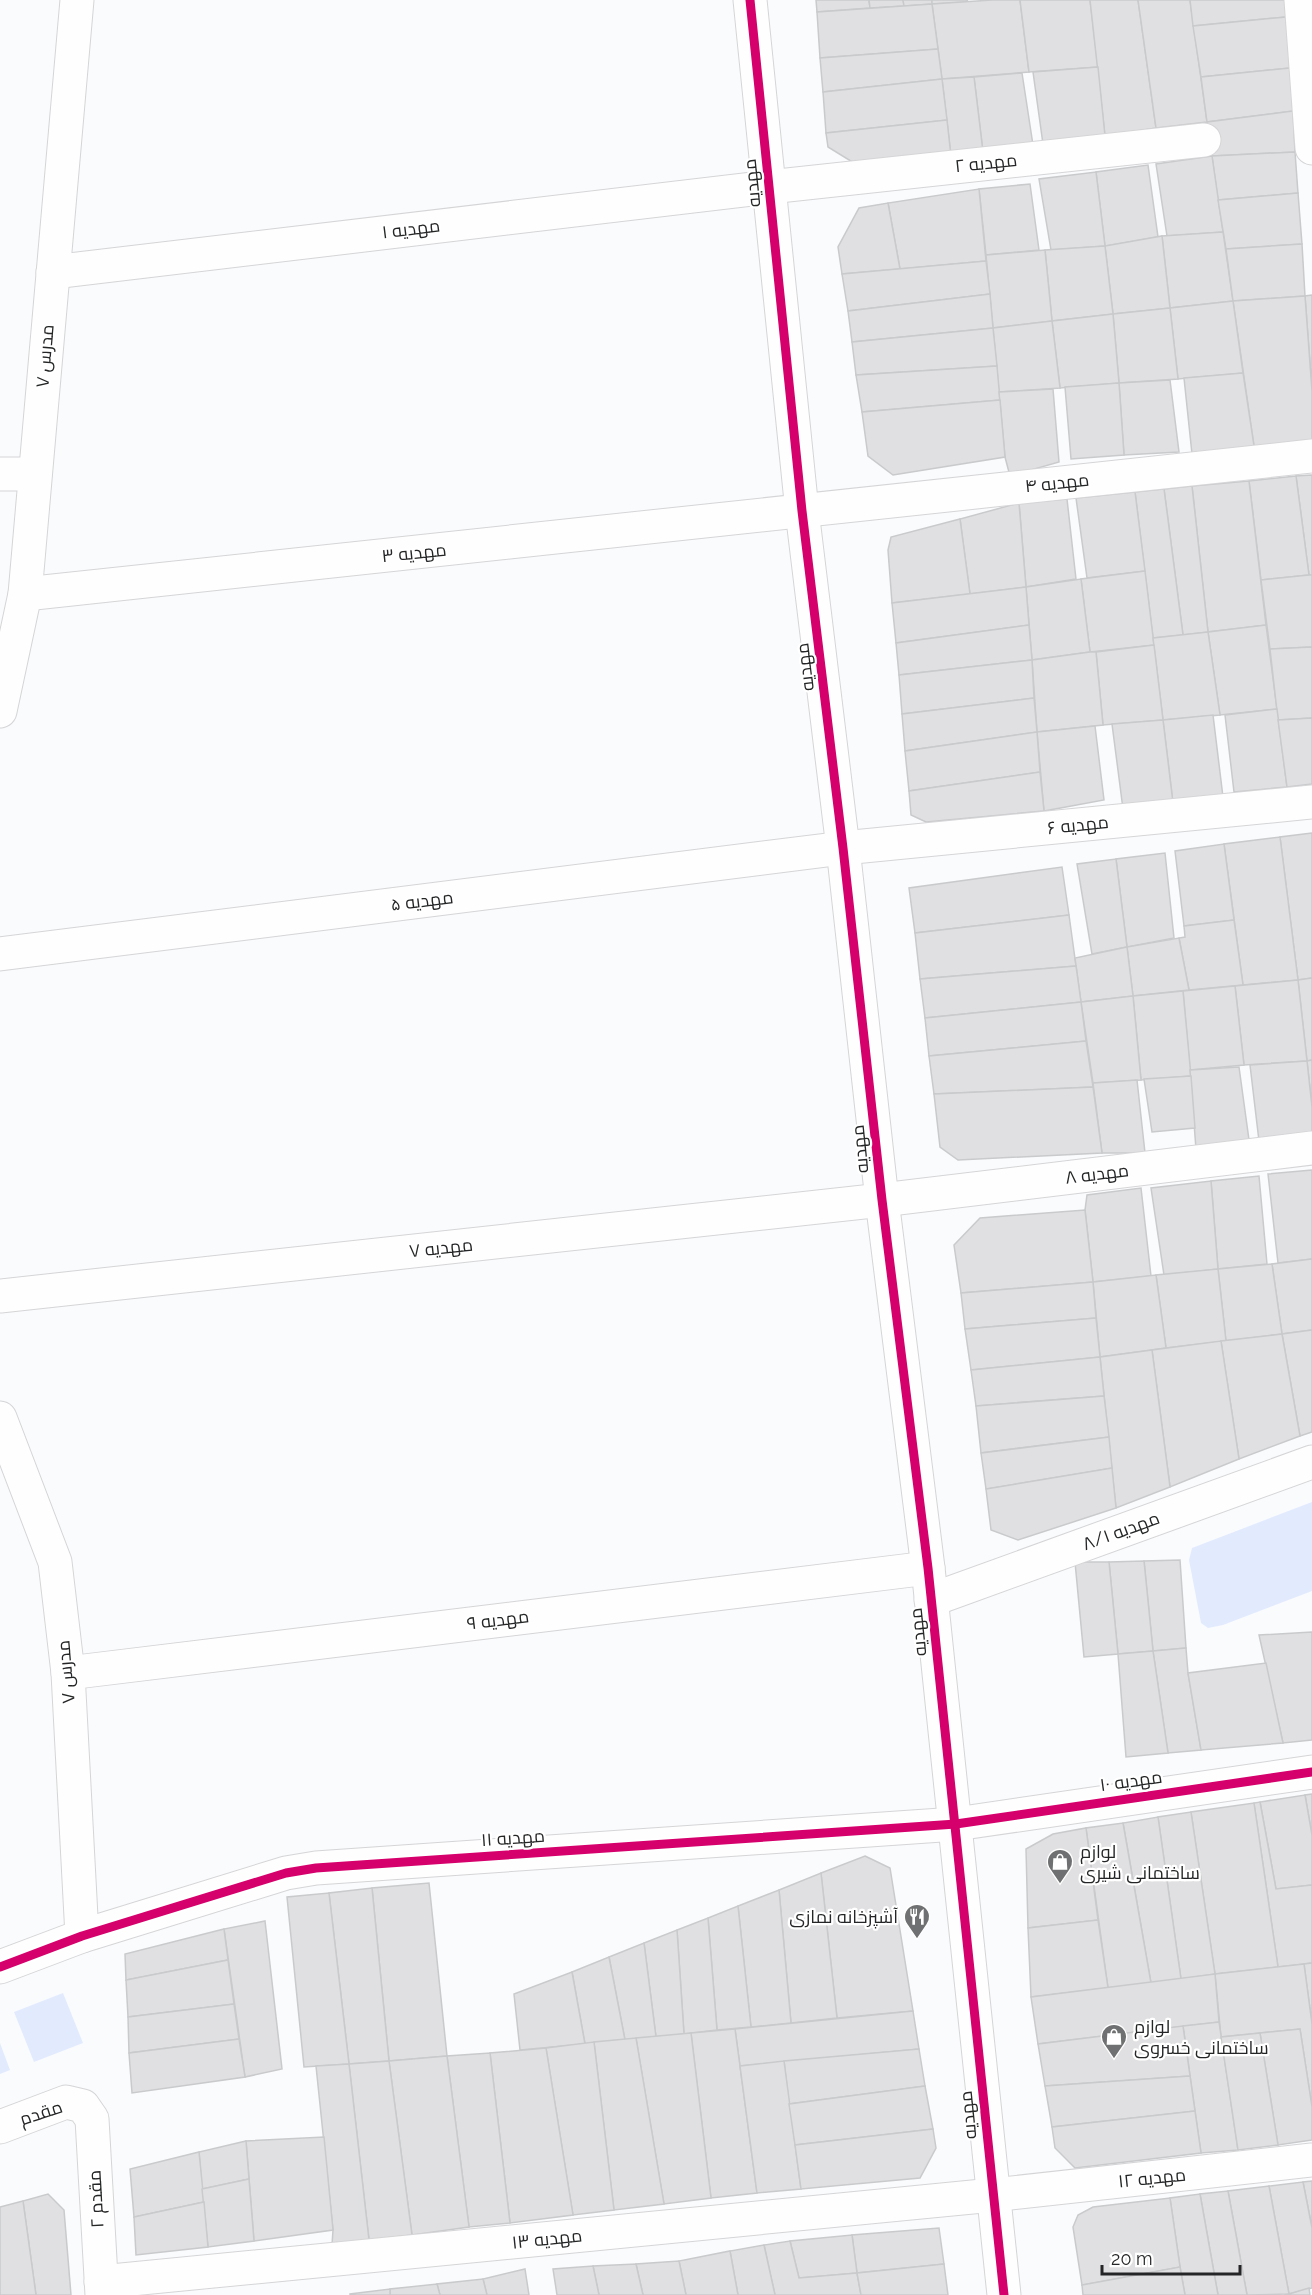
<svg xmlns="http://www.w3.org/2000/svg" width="1312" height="2295" font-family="Raleway,Cairo,sans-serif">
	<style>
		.green { fill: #e2ebfe }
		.building { fill: #e0e0e2; stroke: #c9cacc; stroke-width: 1.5 }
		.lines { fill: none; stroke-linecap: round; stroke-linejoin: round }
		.minor-casing { stroke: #d5d5d7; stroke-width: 35 }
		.tertiary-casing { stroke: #d5d5d7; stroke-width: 35 }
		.minor { stroke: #fefeff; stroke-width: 33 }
		.tertiary { stroke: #fefeff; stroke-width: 33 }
		.cycleway-casing { stroke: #fff; stroke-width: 13 }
		.cycleway { stroke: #d6006c; stroke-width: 9 }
		.labels { text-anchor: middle; stroke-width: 4.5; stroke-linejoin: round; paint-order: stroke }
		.street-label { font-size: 18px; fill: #242526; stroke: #fff }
		.poi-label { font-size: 18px; fill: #242526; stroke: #fff; text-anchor: start }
	</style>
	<rect width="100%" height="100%" fill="#fafbfd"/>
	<g class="green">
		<path d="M1312 1502V1591L1223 1625 1208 1628 1201 1623 1189 1560 1192 1548Z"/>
		<path d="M63 1993 83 2043 34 2062 14 2012Z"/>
		<path d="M0 2043 10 2070 0 2074Z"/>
	</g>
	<g class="building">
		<path d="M816 0H869L870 8 817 12Z"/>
		<path d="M869 0H903L904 6 870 8Z"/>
		<path d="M903 0H932V4L904 6Z"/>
		<path d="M932 0H967L968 2 932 4Z"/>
		<path d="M992 0H1020L1029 72 942 79 932 4Z"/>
		<path d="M1020 0H1090L1098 67 1029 72Z"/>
		<path d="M1090 0H1138L1156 128 1105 136Z"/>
		<path d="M1138 0H1190L1207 122 1156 128Z"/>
		<path d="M1190 0H1285L1286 17 1193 26Z"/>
		<path d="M932 4 938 49 820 58 817 12Z"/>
		<path d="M1286 17 1290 68 1201 77 1193 26Z"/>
		<path d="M938 49 942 79 823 92 820 58Z"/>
		<path d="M1098 67 1105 136 1043 144 1033 72Z"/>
		<path d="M1290 68 1293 111 1207 122 1201 77Z"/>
		<path d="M1022 73 1033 145 983 152 974 77Z"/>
		<path d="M974 77 983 152 951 156 942 79Z"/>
		<path d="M942 79 947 120 826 133 823 92Z"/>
		<path d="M1293 111 1295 152 1212 156 1207 122Z"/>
		<path d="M947 120 951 156 862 168 828 147 826 133Z"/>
		<path d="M1295 152 1298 193 1218 200 1212 156Z"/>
		<path d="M1212 156 1223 232 1167 236 1156 164Z"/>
		<path d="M1148 165 1158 237 1105 246 1096 172Z"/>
		<path d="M1096 172 1105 246 1051 250 1039 179Z"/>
		<path d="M1030 184 1039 250 986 255 979 189Z"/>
		<path d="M979 189 986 261 900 269 888 203Z"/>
		<path d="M1298 193 1302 244 1226 249 1218 200Z"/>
		<path d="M888 203 900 269 842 274 838 247 859 208Z"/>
		<path d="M1223 232 1233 301 1170 308 1162 236Z"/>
		<path d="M1162 236 1170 308 1113 314 1105 246Z"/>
		<path d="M1302 244 1305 296 1233 301 1226 249Z"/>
		<path d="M1105 246 1113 314 1052 321 1045 250Z"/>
		<path d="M1045 250 1052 321 993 328 986 255Z"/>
		<path d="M986 261 990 294 848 311 842 274Z"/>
		<path d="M990 294 993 328 852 342 848 311Z"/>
		<path d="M1312 295V391L1305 296Z"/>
		<path d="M1305 296 1312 391V443L1254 446 1233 301Z"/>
		<path d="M1233 301 1243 373 1178 379 1170 308Z"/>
		<path d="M1170 308 1178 379 1119 383 1113 314Z"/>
		<path d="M1113 314 1119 383 1060 388 1052 321Z"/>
		<path d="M1052 321 1060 388 999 392 993 328Z"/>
		<path d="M993 328 997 366 856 375 852 342Z"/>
		<path d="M997 366 1000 400 862 412 856 375Z"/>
		<path d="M1243 373 1254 446 1192 454 1184 378Z"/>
		<path d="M1170 380 1179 452 1124 455 1119 383Z"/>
		<path d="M1119 383 1124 455 1071 459 1065 387Z"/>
		<path d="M1053 389 1059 462 1010 476 1005 457 999 392Z"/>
		<path d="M1000 400 1005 457 893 475 868 456 862 412Z"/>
		<path d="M1312 475V575H1309L1296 476Z"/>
		<path d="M1296 476 1309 575 1261 580 1249 481Z"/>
		<path d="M1249 481 1266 625 1208 632 1192 486Z"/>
		<path d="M1192 486 1208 632 1183 635 1164 489Z"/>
		<path d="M1164 489 1183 635 1153 638 1135 492Z"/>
		<path d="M1135 492 1145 571 1087 578 1076 498Z"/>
		<path d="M1067 499 1076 579 1026 587 1019 503Z"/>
		<path d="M1019 503 1026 587 970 594 960 519Z"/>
		<path d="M960 519 970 594 892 603 888 550 891 537Z"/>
		<path d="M1145 571 1154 645 1090 652 1081 579Z"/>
		<path d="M1309 575H1312V647L1270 649 1261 580Z"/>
		<path d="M1081 579 1090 652 1032 660 1026 587Z"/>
		<path d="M1026 587 1029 625 896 643 892 603Z"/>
		<path d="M1029 625 1032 660 899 675 896 643Z"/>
		<path d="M1266 625 1277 709 1220 715 1208 632Z"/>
		<path d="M1208 632 1220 715 1163 720 1153 638Z"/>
		<path d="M1154 645 1163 720 1103 725 1096 652Z"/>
		<path d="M1312 647V718L1278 720 1270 649Z"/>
		<path d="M1090 652H1096L1103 725 1037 732 1032 660Z"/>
		<path d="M1032 660 1034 698 902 714 899 675Z"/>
		<path d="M1034 698 1037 732 905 751 902 714Z"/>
		<path d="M1277 709 1287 787 1234 792 1225 715Z"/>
		<path d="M1213 715 1223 797 1173 803 1163 720Z"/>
		<path d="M1312 718V784L1287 787 1278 720Z"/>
		<path d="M1163 720 1173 803 1123 809 1112 724Z"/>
		<path d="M1095 726 1104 800 1044 811 1037 732Z"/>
		<path d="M1037 732 1040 772 909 791 905 751Z"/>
		<path d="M1040 772 1044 811 926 822 911 815 909 791Z"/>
		<path d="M1312 833V978L1298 980 1280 837Z"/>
		<path d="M1280 837 1298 980 1243 985 1224 844Z"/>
		<path d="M1224 844 1234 920 1184 926 1175 851Z"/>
		<path d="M1165 853 1174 938 1127 947 1116 859Z"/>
		<path d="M1116 859 1127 947 1092 954 1077 864Z"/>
		<path d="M1062 867 1069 915 915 933 909 888Z"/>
		<path d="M1069 915 1076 966 920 979 915 933Z"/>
		<path d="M1234 920 1243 985 1189 990 1179 938 1185 937 1184 926Z"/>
		<path d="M1179 938 1189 990 1133 996 1127 947Z"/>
		<path d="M1127 947 1133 996 1081 1002 1075 958Z"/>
		<path d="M1076 966 1081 1002 925 1018 920 979Z"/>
		<path d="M1312 978V1060L1307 1061 1298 980Z"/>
		<path d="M1298 980 1307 1061 1244 1065 1235 986Z"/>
		<path d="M1235 986 1244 1065 1190 1070 1183 991Z"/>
		<path d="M1183 991 1191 1076 1141 1080 1133 996Z"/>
		<path d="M1133 996 1141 1080 1093 1083 1081 1002Z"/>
		<path d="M1081 1002 1086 1041 929 1056 925 1018Z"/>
		<path d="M1086 1041 1093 1087 934 1094 929 1056Z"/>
		<path d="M1312 1060V1107L1307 1061Z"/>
		<path d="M1307 1061 1312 1107V1134L1259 1141 1250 1065Z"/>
		<path d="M1239 1067 1249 1140 1196 1149 1190 1070Z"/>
		<path d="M1191 1076 1195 1128 1152 1132 1144 1079Z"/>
		<path d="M1137 1080 1145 1153H1102L1093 1083Z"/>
		<path d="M1093 1087 1102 1153 958 1160 940 1147 934 1094Z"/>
		<path d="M1312 1170V1259L1278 1263 1268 1174Z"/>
		<path d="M1259 1176 1267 1264 1218 1269 1211 1181Z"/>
		<path d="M1211 1181 1218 1269 1164 1275 1151 1188Z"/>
		<path d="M1141 1188 1151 1276 1093 1282 1085 1210 1087 1195Z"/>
		<path d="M1085 1210 1093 1282 961 1293 954 1245 980 1218Z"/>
		<path d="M1312 1259V1330L1282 1334 1272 1264Z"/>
		<path d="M1272 1264 1282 1334 1226 1341 1218 1269Z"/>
		<path d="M1218 1269 1226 1341 1166 1348 1156 1275Z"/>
		<path d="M1156 1275 1166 1348 1100 1357 1093 1282Z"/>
		<path d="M1093 1282 1096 1318 965 1329 961 1293Z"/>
		<path d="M1096 1318 1100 1357 971 1370 965 1329Z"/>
		<path d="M1312 1330V1432L1300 1436 1282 1334Z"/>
		<path d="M1282 1334 1300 1436 1239 1459 1221 1341Z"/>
		<path d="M1221 1341 1239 1459 1170 1487 1152 1350Z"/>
		<path d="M1152 1350 1170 1487 1116 1508 1100 1357Z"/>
		<path d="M1100 1357 1104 1396 976 1406 971 1370Z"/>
		<path d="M1104 1396 1109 1437 981 1453 976 1406Z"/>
		<path d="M1109 1437 1112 1468 986 1489 981 1453Z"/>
		<path d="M1112 1468 1116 1508 1018 1540 991 1530 986 1489Z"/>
		<path d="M1180 1560 1186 1648 1153 1651 1144 1561Z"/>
		<path d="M1144 1561 1153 1651 1118 1654 1109 1562Z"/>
		<path d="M1075 1562H1109L1118 1654 1084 1657Z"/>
		<path d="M1312 1632V1740L1283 1743 1259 1635Z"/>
		<path d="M1186 1648 1188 1673 1201 1750 1168 1753 1153 1651Z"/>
		<path d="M1153 1651 1168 1753 1126 1757 1118 1654Z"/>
		<path d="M1266 1663 1283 1743 1201 1750 1188 1673Z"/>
		<path d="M1312 1794V1835L1305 1795Z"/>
		<path d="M1305 1795 1312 1835V1885L1276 1889 1260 1802Z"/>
		<path d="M1260 1802 1276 1889 1312 1885V1963L1278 1967 1254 1803Z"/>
		<path d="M1254 1803 1278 1967 1215 1974 1191 1812Z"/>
		<path d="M1191 1812 1215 1974 1181 1979 1158 1817Z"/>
		<path d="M1158 1817 1181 1979 1151 1983 1123 1823Z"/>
		<path d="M1123 1823 1151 1983 1108 1988 1086 1828Z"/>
		<path d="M1086 1828 1098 1920 1028 1928 1026 1849 1053 1834Z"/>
		<path d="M865 1856 890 1868 913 2011 837 2018 821 1873Z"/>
		<path d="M821 1873 837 2018 791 2023 779 1890Z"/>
		<path d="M429 1883 447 2056 389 2061 372 1888Z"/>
		<path d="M372 1888 389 2061 349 2064 329 1893Z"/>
		<path d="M779 1890 791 2023 751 2027 738 1906Z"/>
		<path d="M329 1893 349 2064 304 2067 287 1897Z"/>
		<path d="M738 1906 751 2027 717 2030 708 1918Z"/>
		<path d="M708 1918 717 2030 684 2034 677 1930Z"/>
		<path d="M1098 1920 1108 1988 1031 1997 1028 1928Z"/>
		<path d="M265 1921 282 2069 245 2077 224 1929Z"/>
		<path d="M224 1929 228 1960 126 1980 125 1954Z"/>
		<path d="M677 1930 684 2034 656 2037 644 1943Z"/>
		<path d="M644 1943 656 2037 625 2040 609 1957Z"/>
		<path d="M609 1957 625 2040 585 2044 572 1972Z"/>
		<path d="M228 1960 234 2004 128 2017 126 1980Z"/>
		<path d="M1312 1963V2024L1304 1964Z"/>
		<path d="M1304 1964 1312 2024V2107L1300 2029 1221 2037 1215 1974Z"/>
		<path d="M572 1972 585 2044 520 2050 514 1994Z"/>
		<path d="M1215 1974 1219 2022 1038 2044 1031 1997Z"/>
		<path d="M234 2004 239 2039 129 2053 128 2017Z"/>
		<path d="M913 2011 919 2049 740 2066 735 2029Z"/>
		<path d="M1219 2022 1238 2150 1201 2153 1183 2026Z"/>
		<path d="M1183 2026 1190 2076 1045 2086 1038 2044Z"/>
		<path d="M735 2029 757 2193 711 2198 691 2033Z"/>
		<path d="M1300 2029 1312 2107V2140L1278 2145 1260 2033Z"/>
		<path d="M691 2033 711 2198 664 2204 636 2038Z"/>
		<path d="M1260 2033 1278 2145 1238 2150 1221 2037Z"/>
		<path d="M636 2038 664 2204 614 2210 594 2042Z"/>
		<path d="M239 2039 245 2077 132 2093 129 2053Z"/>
		<path d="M594 2042 614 2210 573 2215 546 2048Z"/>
		<path d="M546 2048 573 2215 510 2223 490 2053Z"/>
		<path d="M919 2049 925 2086 789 2104 784 2061Z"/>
		<path d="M490 2053 510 2223 469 2227 447 2056Z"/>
		<path d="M447 2056 469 2227 412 2235 389 2061Z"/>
		<path d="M389 2061 412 2235 369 2240 349 2064Z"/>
		<path d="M784 2061 801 2189 757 2193 740 2066Z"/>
		<path d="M349 2064 369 2240 332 2245 333 2230 316 2066Z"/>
		<path d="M1190 2076 1195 2111 1052 2127 1045 2086Z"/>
		<path d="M925 2086 933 2129 795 2145 789 2104Z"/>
		<path d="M1195 2111 1201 2153 1075 2168 1055 2148 1052 2127Z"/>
		<path d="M933 2129 936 2148 920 2178 801 2189 795 2145Z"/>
		<path d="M324 2137 333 2230 254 2241 246 2141Z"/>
		<path d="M246 2141 249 2179 202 2189 199 2152Z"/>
		<path d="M199 2152 204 2202 134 2217 130 2169Z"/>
		<path d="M249 2179 254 2241 208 2247 202 2189Z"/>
		<path d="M1312 2181V2228L1303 2182Z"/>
		<path d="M1303 2182 1312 2228V2288L1289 2294 1269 2186Z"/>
		<path d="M1269 2186 1289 2294 1247 2295 1228 2191Z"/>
		<path d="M1228 2191 1247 2295H1218L1200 2194Z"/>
		<path d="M48 2194 64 2210 71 2295H36L23 2201Z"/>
		<path d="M1200 2194 1218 2295H1185L1180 2267 1170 2198Z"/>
		<path d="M1170 2198 1180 2267 1082 2285 1073 2227 1078 2215 1093 2207Z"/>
		<path d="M23 2201 36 2295H0V2207Z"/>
		<path d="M204 2202 208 2247 136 2255 134 2217Z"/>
		<path d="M939 2228 944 2264 857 2273 852 2235Z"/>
		<path d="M852 2235 857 2273 799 2278 790 2241Z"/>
		<path d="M790 2241 799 2278 857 2273 861 2295H775L764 2245Z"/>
		<path d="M764 2245 775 2295H738L730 2251Z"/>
		<path d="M730 2251 738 2295H686L679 2261Z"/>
		<path d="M679 2261 686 2295H643L636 2264Z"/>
		<path d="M636 2264 643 2295H599L593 2266Z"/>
		<path d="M944 2264 948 2295H861L857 2273Z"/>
		<path d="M593 2266 599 2295H557L553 2269Z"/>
		<path d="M1180 2267 1185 2295H1083L1082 2285Z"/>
		<path d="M525 2269 529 2295H487L483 2279Z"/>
		<path d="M483 2279 487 2295H440L437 2284Z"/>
		<path d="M437 2284 440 2295H390V2289Z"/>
		<path d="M1309 2288 1310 2295H1284L1289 2294Z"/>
		<path d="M390 2289V2295H350V2294Z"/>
	</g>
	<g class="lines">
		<defs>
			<g id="minor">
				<path d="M1301 0 1312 148"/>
				<path d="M53 272 769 187 1204 140"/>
				<path d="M0 474H35"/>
				<path d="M25 594 1312 456"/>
				<path d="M0 711 25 594 77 0"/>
				<path d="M0 954 843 848 1312 802"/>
				<path d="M0 1296 882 1200 1312 1148"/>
				<path d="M0 1418 55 1562 68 1673 82 1936"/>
				<path d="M931 1600 1312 1462"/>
				<path d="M68 1673 928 1568"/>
				<path d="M0 1967 82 1936 286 1873 316 1868 956 1824 1312 1772"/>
				<path d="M0 2127 66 2102 83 2106 92 2119 102 2295"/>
				<path d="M101 2282 993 2195 1312 2160"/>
			</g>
			<path id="tertiary" d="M750 0 802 511 843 848 882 1200 928 1568 1004 2295"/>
		</defs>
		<use href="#minor" class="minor-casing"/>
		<use href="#tertiary" class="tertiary-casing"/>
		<use href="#minor" class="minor"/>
		<use href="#tertiary" class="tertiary"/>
		<defs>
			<g id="cycleway">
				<path d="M750 0 802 511 843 848 882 1200 928 1568 1004 2295"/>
				<path d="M0 1967 82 1936 286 1873 316 1868 956 1824 1312 1772"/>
			</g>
		</defs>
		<use href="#cycleway" class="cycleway-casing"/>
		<use href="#cycleway" class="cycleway"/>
	</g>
	<defs>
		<symbol id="shop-pin" viewBox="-11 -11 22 30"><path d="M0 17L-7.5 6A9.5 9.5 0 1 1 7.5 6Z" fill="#6f7071" stroke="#fff"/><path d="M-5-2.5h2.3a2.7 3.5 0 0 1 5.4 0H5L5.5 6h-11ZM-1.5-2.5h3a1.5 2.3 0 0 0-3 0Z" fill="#fff"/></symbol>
		<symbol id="restaurant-pin" viewBox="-11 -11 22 30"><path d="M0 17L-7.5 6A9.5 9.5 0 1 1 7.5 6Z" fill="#6f7071" stroke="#fff"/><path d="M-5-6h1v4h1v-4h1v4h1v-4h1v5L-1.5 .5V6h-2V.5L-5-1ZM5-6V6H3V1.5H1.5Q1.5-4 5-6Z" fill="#fff"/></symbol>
	</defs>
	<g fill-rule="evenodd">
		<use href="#shop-pin" x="1045" y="1847" width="30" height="40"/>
		<use href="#restaurant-pin" x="902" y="1902" width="30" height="40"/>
		<use href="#shop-pin" x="1099" y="2022" width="30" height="40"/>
	</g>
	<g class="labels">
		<g class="street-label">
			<text transform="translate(986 163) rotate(-6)" y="6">مهدیه ۲</text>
			<text transform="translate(752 183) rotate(-96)" y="6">مهدیه</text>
			<text transform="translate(411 229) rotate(-7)" y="6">مهدیه ۱</text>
			<text transform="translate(45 356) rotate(-85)" y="6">مدرس ۷</text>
			<text transform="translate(1057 483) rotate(-6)" y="6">مهدیه ۴</text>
			<text transform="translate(414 553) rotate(-6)" y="6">مهدیه ۳</text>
			<text transform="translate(805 667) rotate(-97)" y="6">مهدیه</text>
			<text transform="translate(1078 825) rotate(-6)" y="6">مهدیه ۶</text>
			<text transform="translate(422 901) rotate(-7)" y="6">مهدیه ۵</text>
			<text transform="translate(860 1149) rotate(-96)" y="6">مهدیه</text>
			<text transform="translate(1097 1174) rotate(-7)" y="6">مهدیه ۸</text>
			<text transform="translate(441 1248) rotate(-6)" y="6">مهدیه ۷</text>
			<text transform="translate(1121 1531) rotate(-20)" y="6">مهدیه ۸/۱</text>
			<text transform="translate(498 1620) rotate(-7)" y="6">مهدیه ۹</text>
			<text transform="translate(918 1632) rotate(-96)" y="6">مهدیه</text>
			<text transform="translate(66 1672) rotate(-95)" y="6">مدرس ۷</text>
			<text transform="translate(1131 1781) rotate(-8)" y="6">مهدیه ۱۰</text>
			<text transform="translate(513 1838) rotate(-4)" y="6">مهدیه ۱۱</text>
			<text transform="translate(41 2113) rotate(-18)" y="6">مقدم</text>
			<text transform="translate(968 2115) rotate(-96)" y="6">مهدیه</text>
			<text transform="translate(1152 2178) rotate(-6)" y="6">مهدیه ۱۲</text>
			<text transform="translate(96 2199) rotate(-93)" y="6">مقدم ۲</text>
			<text transform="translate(547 2239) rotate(-6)" y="6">مهدیه ۱۳</text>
		</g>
		<g class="poi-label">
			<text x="1080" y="1858">لوازم<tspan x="1080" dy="21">ساختمانی شیری</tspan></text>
			<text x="898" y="1923" text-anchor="end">آشپزخانه نمازی</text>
			<text x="1134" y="2033">لوازم<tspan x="1134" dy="21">ساختمانی خسروی</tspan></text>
		</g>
	</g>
	<path d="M1102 2265v9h138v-9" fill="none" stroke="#242526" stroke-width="3"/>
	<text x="1111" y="2265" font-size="18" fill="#242526" stroke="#ffffff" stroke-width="4.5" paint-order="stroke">20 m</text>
</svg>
